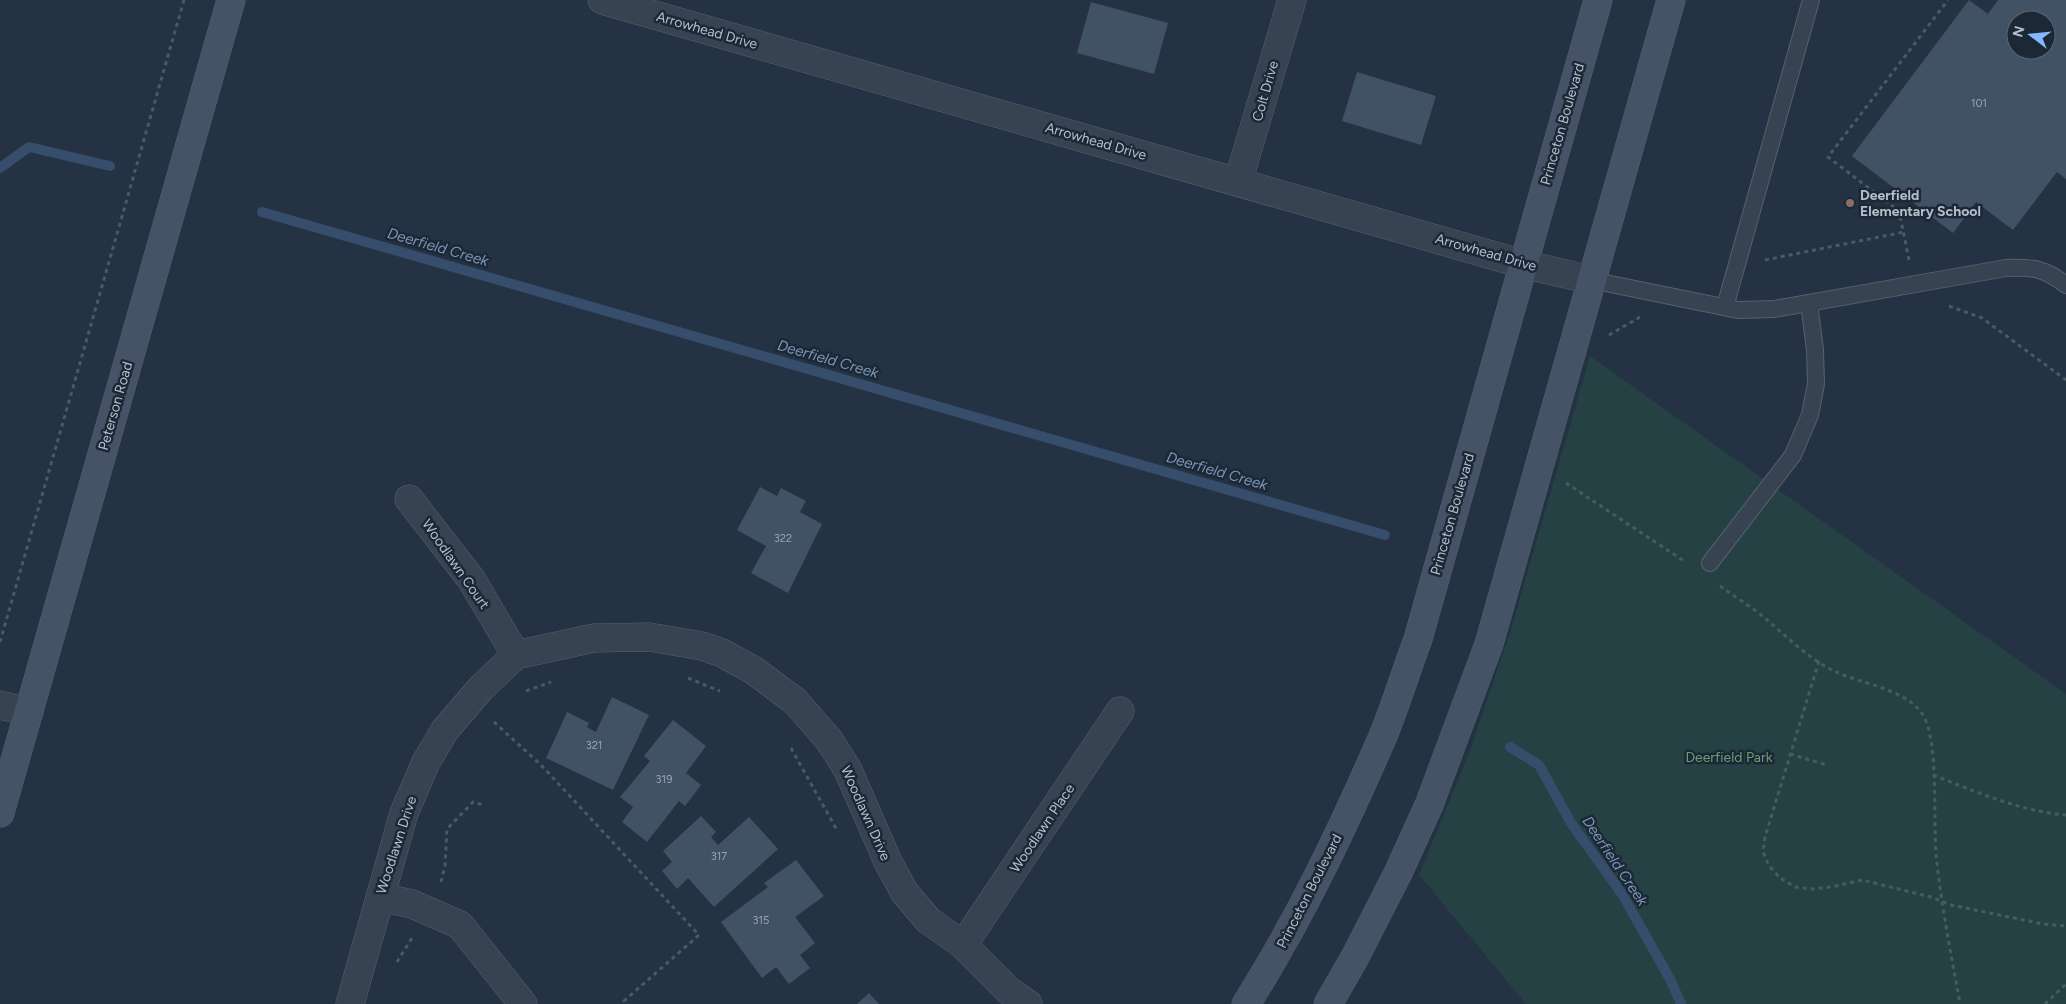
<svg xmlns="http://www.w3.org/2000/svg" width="2066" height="1004" font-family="Figtree,sans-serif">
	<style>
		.green { fill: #264144 }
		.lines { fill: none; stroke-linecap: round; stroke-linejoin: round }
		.stream { stroke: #364d6b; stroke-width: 10 }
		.building { fill: #425265; fill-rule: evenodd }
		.lane-casing { stroke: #56616f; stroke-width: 18 }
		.street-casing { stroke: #56616f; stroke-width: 29 }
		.secondary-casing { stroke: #56616f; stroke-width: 29 }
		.path { stroke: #445e60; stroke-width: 3; stroke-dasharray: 4 4; stroke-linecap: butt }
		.lane { stroke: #384352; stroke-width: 16 }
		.street { stroke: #384352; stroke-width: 28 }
		.secondary { stroke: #465266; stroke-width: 28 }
		.education-dot { fill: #8d6e63; stroke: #1d2837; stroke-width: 2 }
		.labels { text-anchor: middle; stroke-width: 5; stroke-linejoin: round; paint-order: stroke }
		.number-label { font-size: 11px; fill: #98a4b2 }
		.street-label { font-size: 14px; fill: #b5bfcc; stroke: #1d2837 }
		.poi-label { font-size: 14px; font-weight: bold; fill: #b5bfcc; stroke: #1d2837; text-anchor: start }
		.park-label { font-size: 14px; fill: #6a9f75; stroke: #1d2837 }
		.water-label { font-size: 15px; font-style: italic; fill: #7b95b6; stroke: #1d2837 }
	</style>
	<rect width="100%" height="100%" fill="#243243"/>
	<path class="green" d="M1590 356 2066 694V1004H1526L1419 875 1468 756 1510 633Z"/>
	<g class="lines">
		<g class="stream">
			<path d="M0 168 29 147 110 166"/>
			<path d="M262 212 1385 535"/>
			<path d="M1510 747 1539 765 1571 823 1622 894 1670 979 1681 1004"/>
		</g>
	</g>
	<g class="building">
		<path d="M1969 0 1988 14 1998 0H2066V179L2057 172 2013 230 1976 202 1953 233 1852 156ZM2016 20H2046V50H2016Z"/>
		<path d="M1091 2 1168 23 1154 74 1077 53Z"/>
		<path d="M1357 72 1436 96 1421 145 1342 121Z"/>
		<path d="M760 487 777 496 781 488 806 501 800 512 822 524 788 593 751 573 766 546 737 530Z"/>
		<path d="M612 697 649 715 613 790 546 758 567 712 589 723 587 727 596 732Z"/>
		<path d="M673 720 706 746 686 773 701 785 685 806 679 801 647 842 622 822 633 807 620 797 650 761 644 756Z"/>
		<path d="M701 816 716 832 711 837 718 845 749 817 778 849 714 907 688 878 677 889 662 871 672 862 663 851Z"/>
		<path d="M796 860 824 896 795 917 815 943 800 955 810 968 789 984 776 967 762 978 721 922 768 887 764 883Z"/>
		<path d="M869 993 879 1004H857Z"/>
	</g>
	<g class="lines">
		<defs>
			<g id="lane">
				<path d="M1591 280 1738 310 1774 309 2006 268C2032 267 2045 268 2066 285"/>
				<path d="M1725 307 1811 0"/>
				<path d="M1710 563 1793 455 1810 415 1816 384 1815 350 1809 303"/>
			</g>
			<g id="street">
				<path d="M602 0 1523 264 1591 280"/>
				<path d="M1238 182 1292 0"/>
				<path d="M409 499 471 579 516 655"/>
				<path d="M0 705 29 712"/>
				<path d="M380 897 412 904 460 925 523 1004"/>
				<path d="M963 945 1120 711"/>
				<path d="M350 1004 404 813 426 762 445 730 481 688 516 655 594 638 649 637 702 646 722 653 753 670 795 701 829 740 848 770 888 862 905 893 928 920 963 945 1009 991 1028 1004"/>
			</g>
			<g id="secondary">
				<path d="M0 813 231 0"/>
				<path d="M1246 1004C1300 919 1343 828 1383 736 1396 704 1406 671 1418 639L1598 0"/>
				<path d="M1328 1004 1354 959 1398 873 1429 805 1489 644 1671 0"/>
			</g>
		</defs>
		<use href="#lane" class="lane-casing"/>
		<use href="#street" class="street-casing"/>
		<use href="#secondary" class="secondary-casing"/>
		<g class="path">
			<path d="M1765 260 1904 232"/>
			<path d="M1909 260 1899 211 1828 157 1948 0"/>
			<path d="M1949 306 1982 318 2066 380"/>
			<path d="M1609 335 1640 317"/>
			<path d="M1566 483 1684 561"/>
			<path d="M1720 586C1735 597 1752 607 1766 619 1787 637 1808 658 1832 670 1859 684 1906 688 1923 715 1939 741 1933 820 1936 854 1941 904 1951 954 1960 1004"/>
			<path d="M0 642 184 0"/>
			<path d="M1819 661 1765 837 1763 852 1769 866 1780 878 1795 887 1812 889 1831 887 1862 880 1931 897 1951 905 2043 924 2066 926"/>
			<path d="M688 678 720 691"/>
			<path d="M526 691 551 682"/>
			<path d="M494 722 541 765 699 935 624 1001 628 1004"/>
			<path d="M791 748 838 832"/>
			<path d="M1790 754 1827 765"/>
			<path d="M1933 775C1977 792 2019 811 2066 815"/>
			<path d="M441 882 445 866 447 829 473 802 483 805"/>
			<path d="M397 962 412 938"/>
			<path d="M2045 1004 2066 984"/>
		</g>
		<use href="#lane" class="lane"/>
		<use href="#street" class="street"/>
		<use href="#secondary" class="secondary"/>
	</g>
	<circle class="education-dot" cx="1850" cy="203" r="5"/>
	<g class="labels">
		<g class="number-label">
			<text x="1979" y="107">101</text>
			<text x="783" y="542">322</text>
			<text x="594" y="749">321</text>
			<text x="664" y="783">319</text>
			<text x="719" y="860">317</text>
			<text x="761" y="924">315</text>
		</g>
		<g class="street-label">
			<text transform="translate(707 30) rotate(16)" y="5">Arrowhead Drive</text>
			<text transform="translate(1265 91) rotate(-74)" y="5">Colt Drive</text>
			<text transform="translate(1562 124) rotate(-74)" y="5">Princeton Boulevard</text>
			<text transform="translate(1096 141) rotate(16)" y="5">Arrowhead Drive</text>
			<text transform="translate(1486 252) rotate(16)" y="5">Arrowhead Drive</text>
			<text transform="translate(115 406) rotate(-74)" y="5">Peterson Road</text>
			<text transform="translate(1452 514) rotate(-74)" y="5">Princeton Boulevard</text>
			<text transform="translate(456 564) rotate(55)" y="5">Woodlawn Court</text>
			<text transform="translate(866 813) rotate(66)" y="5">Woodlawn Drive</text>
			<text transform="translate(1042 828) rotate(-56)" y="5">Woodlawn Place</text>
			<text transform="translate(396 845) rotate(-72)" y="5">Woodlawn Drive</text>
			<text transform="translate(1309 891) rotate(-63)" y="5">Princeton Boulevard</text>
		</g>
		<g class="poi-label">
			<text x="1860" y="200">Deerfield<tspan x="1860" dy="16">Elementary School</tspan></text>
		</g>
		<g class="park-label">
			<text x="1729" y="762">Deerfield Park</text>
		</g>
		<g class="water-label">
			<text transform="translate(438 247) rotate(16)" y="5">Deerfield Creek</text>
			<text transform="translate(828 359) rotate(16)" y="5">Deerfield Creek</text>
			<text transform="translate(1217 471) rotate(16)" y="5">Deerfield Creek</text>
			<text transform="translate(1615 861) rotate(56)" y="5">Deerfield Creek</text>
		</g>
	</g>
	<g transform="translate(2031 35) rotate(286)"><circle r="24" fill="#1d2837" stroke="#5a6473"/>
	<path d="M0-4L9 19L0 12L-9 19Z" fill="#87b8ff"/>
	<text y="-8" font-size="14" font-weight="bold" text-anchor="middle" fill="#b5bfcc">N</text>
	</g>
</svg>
